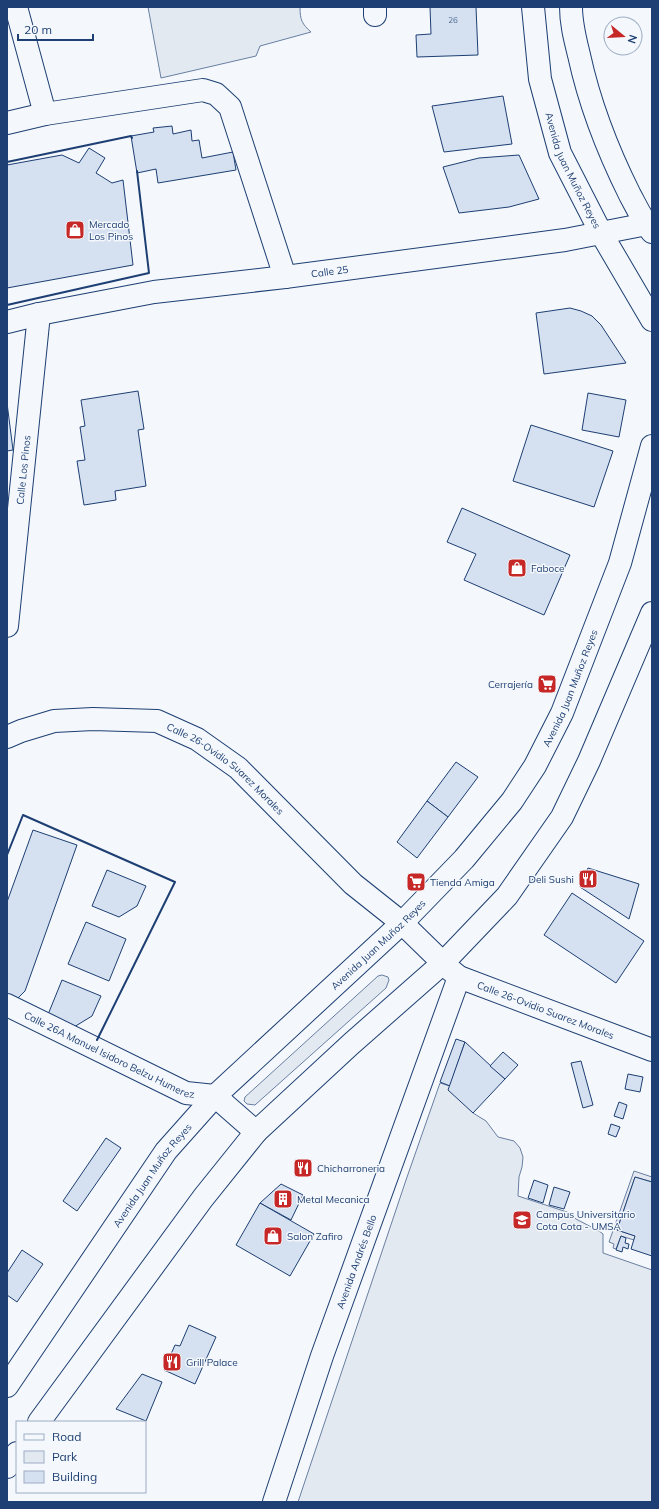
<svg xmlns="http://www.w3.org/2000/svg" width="659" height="1509" font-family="Mulish,sans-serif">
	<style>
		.green { fill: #e3e9f0; stroke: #687fa3 }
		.parking { fill: #e3e8f0; stroke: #687fa3 }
		.building { fill: #d5e0f0; stroke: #1d3f73 }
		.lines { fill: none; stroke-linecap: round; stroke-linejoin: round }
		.minor-casing { stroke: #1d3f73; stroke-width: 24 }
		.major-casing { stroke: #1d3f73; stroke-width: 24 }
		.minor { stroke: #f4f7fb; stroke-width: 22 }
		.major { stroke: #f4f7fb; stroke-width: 22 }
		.wall { stroke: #1d3f73; stroke-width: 2 }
		.labels { text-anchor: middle; stroke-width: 3; stroke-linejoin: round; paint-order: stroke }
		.number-label { font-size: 8px; fill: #4b6792 }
		.street-label { font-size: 10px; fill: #1d3f73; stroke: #f4f7fb }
		.poi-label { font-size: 10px; fill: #1d3f73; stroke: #f4f7fb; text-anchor: start }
	</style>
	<rect width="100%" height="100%" fill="#f4f7fb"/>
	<g class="green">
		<path d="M148 7H300C300 20 302 24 311 32L260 46 256 56 161 78Z"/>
		<path d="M382 975 388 977 389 980 386 988 255 1105 247 1104 244 1101 245 1097 378 976Z"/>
		<path d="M440 1083 450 1086 473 1113 486 1121 498 1137 514 1141 520 1148 523 1157 522 1167 519 1177 518 1196 570 1213 576 1219 599 1231 603 1234V1253L652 1270V1502H298L406 1180Z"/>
	</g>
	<path class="parking" d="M634 1171 652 1177V1182L635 1177 617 1230 635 1236 634 1240 621 1236 616 1249 613 1248 614 1244 609 1242Z"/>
	<g class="building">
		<path d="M430 7H476L478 55 417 57 416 35 431 34Z"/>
		<path d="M503 96 512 144 444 152 432 106Z"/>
		<path d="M172 126 173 134 191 130 192 141 199 140 202 158 233 152 236 170 158 183 156 169 137 173 131 136 154 132 153 128Z"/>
		<path d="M89 148 105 158 96 173 112 183 123 180 133 265 7 288V165L62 155 79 163Z"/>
		<path d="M519 155 539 199 509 207 459 213 443 167 479 158Z"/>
		<path d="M570 308 581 311 592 316 601 325 626 363 544 374 536 313Z"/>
		<path d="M138 391 144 429 138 430 146 486 115 491 116 500 84 505 77 461 85 460 80 427 85 426 81 400Z"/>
		<path d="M588 393 626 400 619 437 582 430Z"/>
		<path d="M7 403 13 450 7 451Z"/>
		<path d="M531 425 613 451 594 507 513 481Z"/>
		<path d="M462 508 570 555 544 615 464 580 476 554 447 542Z"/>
		<path d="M456 762 478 777 448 817 427 801Z"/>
		<path d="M427 801 448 817 417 858 397 842Z"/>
		<path d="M33 830 77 845 25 991 18 998 7 994V902Z"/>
		<path d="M588 868 639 884 629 919 580 887Z"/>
		<path d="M107 870 146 886 137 906 119 917 92 906Z"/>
		<path d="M572 893 644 941 616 983 544 935Z"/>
		<path d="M86 922 126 939 109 981 68 964Z"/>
		<path d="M62 980 101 996 92 1016 74 1027 47 1017Z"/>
		<path d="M456 1039 465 1042 450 1086 440 1082Z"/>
		<path d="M465 1042 505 1079 473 1113 448 1090Z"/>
		<path d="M503 1052 518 1065 505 1079 490 1066Z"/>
		<path d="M581 1061 593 1105 583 1108 571 1063Z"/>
		<path d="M628 1074 643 1077 640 1092 625 1089Z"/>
		<path d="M619 1102 627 1105 623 1119 614 1116Z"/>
		<path d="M611 1124 620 1127 616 1137 608 1134Z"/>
		<path d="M106 1138 121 1148 77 1211 63 1201Z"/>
		<path d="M635 1177 652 1182V1256L631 1249 635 1236 617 1230Z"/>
		<path d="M534 1180 548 1185 543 1203 528 1198Z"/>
		<path d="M281 1184 303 1195 291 1220 260 1203Z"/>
		<path d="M554 1187 570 1192 564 1209 549 1205Z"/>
		<path d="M260 1203 314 1234 290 1276 236 1245Z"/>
		<path d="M621 1236 626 1238 625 1243 629 1244 628 1249 623 1247 622 1252 616 1250Z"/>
		<path d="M22 1250 43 1264 17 1302 7 1295V1273Z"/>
		<path d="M189 1325 216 1337 195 1384 164 1370 175 1345 180 1346Z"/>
		<path d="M142 1374 162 1382 146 1421 116 1409Z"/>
	</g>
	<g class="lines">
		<defs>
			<g id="minor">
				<path d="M16 7 45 114"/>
				<path d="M375 15V7"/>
				<path d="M7 123 45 114 203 90 216 94 230 107 285 277"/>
				<path id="s1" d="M7 322 39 314 154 292 285 277 565 240 652 223"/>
				<path id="s2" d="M7 626 39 314"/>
				<path id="s3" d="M7 737 21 731 54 721 93 719 157 721 197 739 238 768 353 884 402 923"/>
				<path id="s4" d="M448 968 459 977 652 1050"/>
				<path id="s5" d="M7 1005 186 1093 215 1096"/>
				<path id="s6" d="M274 1502 322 1356 459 977"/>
			</g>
			<g id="major">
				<path id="s7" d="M533 7 540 79 560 153 601 233 652 320"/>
				<path d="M571 7C571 24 575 39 579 55 590 106 607 149 630 195 637 208 643 221 652 232"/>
				<path d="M402 923 443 963"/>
				<path d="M215 1096 256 1132"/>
				<path id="s8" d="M7 1386 166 1151 215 1096 402 923 464 859 512 801 535 766 562 713 620 563 652 446"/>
				<path d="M39 1422 203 1198 256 1132 351 1044 443 963 507 896 562 817 589 761 652 613"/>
				<path d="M7 1467 17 1453"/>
			</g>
		</defs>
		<use href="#minor" class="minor-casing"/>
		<use href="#major" class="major-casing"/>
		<use href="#minor" class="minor"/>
		<use href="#major" class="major"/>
		<g class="wall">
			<path d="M7 162 131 136 132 138"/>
			<path d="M7 305 149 273 137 171"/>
			<path d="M7 855 23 815 175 882 97 1040"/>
		</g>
	</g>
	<defs>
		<symbol id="shop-square" viewBox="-11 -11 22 22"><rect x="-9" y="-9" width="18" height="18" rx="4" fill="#c62828" stroke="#f4f7fb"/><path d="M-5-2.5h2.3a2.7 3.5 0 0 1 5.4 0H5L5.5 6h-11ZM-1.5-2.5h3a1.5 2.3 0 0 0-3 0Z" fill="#fff"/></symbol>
		<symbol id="supermarket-square" viewBox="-11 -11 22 22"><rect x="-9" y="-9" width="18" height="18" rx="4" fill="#c62828" stroke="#f4f7fb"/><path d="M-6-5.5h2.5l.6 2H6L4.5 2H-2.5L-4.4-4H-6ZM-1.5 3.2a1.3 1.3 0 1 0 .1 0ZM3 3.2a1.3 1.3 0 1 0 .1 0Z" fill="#fff"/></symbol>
		<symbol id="restaurant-square" viewBox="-11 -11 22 22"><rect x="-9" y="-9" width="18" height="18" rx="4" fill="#c62828" stroke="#f4f7fb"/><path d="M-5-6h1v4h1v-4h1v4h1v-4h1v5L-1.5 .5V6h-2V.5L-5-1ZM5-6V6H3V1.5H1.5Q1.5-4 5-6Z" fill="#fff"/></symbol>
		<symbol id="building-square" viewBox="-11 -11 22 22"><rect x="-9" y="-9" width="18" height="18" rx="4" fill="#c62828" stroke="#f4f7fb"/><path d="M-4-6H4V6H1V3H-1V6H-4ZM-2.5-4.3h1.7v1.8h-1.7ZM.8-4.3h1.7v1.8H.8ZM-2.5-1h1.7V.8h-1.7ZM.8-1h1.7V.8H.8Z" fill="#fff"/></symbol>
		<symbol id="university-square" viewBox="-11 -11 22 22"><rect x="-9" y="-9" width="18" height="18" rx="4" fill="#c62828" stroke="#f4f7fb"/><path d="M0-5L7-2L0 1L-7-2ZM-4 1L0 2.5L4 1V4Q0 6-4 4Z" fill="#fff"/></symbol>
	</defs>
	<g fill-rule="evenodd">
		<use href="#shop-square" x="64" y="219" width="22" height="22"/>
		<use href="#shop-square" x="506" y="557" width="22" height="22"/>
		<use href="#supermarket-square" x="536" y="673" width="22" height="22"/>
		<use href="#restaurant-square" x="577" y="868" width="22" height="22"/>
		<use href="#supermarket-square" x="405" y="871" width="22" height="22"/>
		<use href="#restaurant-square" x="292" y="1157" width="22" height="22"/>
		<use href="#building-square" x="272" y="1188" width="22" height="22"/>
		<use href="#university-square" x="511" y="1209" width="22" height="22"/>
		<use href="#shop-square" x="262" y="1225" width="22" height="22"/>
		<use href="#restaurant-square" x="161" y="1351" width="22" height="22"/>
	</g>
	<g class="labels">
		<g class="number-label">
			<text x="453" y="23">26</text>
		</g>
		<g class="street-label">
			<text dy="4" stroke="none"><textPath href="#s7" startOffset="170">Avenida Juan Muñoz Reyes</textPath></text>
			<text dy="4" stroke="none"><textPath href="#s1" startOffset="327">Calle 25</textPath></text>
			<text dy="4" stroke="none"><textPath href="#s2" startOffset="157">Calle Los Pinos</textPath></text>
			<text dy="4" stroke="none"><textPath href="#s8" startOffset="904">Avenida Juan Muñoz Reyes</textPath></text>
			<text dy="4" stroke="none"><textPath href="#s3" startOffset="237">Calle 26-Ovidio Suarez Morales</textPath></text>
			<text dy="4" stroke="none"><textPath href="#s8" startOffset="580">Avenida Juan Muñoz Reyes</textPath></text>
			<text dy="4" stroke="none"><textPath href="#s4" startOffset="107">Calle 26-Ovidio Suarez Morales</textPath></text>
			<text dy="4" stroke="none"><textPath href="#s5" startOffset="114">Calle 26A Manuel Isidoro Belzu Humerez</textPath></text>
			<text dy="4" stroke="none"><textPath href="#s8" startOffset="256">Avenida Juan Muñoz Reyes</textPath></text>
			<text dy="4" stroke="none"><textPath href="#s6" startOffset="254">Avenida Andrés Bello</textPath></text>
		</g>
		<g class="poi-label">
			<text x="89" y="228">Mercado<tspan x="89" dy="12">Los Pinos</tspan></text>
			<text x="531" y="572">Faboce</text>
			<text x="533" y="688" text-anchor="end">Cerrajería</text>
			<text x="574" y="883" text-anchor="end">Deli Sushi</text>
			<text x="430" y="886">Tienda Amiga</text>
			<text x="317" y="1172">Chicharroneria</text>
			<text x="297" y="1203">Metal Mecanica</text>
			<text x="536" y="1218">Campus Universitario<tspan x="536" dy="12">Cota Cota - UMSA</tspan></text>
			<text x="287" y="1240">Salon Zafiro</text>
			<text x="186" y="1366">Grill Palace</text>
		</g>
	</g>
	<rect width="659" height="1509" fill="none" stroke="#1d3f73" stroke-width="16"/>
	<rect x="16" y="1421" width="130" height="72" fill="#f4f7fb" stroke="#9eadc5"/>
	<rect x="24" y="1434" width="20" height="6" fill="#f4f7fb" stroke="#9eadc5"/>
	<text x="52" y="1441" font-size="12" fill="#1d3f73">Road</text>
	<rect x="24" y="1451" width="20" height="12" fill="#e3e9f0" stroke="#9eadc5"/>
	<text x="52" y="1461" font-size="12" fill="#1d3f73">Park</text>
	<rect x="24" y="1471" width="20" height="12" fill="#d5e0f0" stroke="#9eadc5"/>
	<text x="52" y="1481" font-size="12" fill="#1d3f73">Building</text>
	<g transform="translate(623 36) rotate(108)"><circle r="19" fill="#f4f7fb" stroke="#9eadc5"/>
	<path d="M0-3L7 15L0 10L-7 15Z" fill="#c62828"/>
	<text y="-6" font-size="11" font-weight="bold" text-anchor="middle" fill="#1d3f73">N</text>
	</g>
	<path d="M18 34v6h75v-6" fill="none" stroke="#1d3f73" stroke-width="2"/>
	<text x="24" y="34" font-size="12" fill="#1d3f73" stroke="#f4f7fb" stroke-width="3" paint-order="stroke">20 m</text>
</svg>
